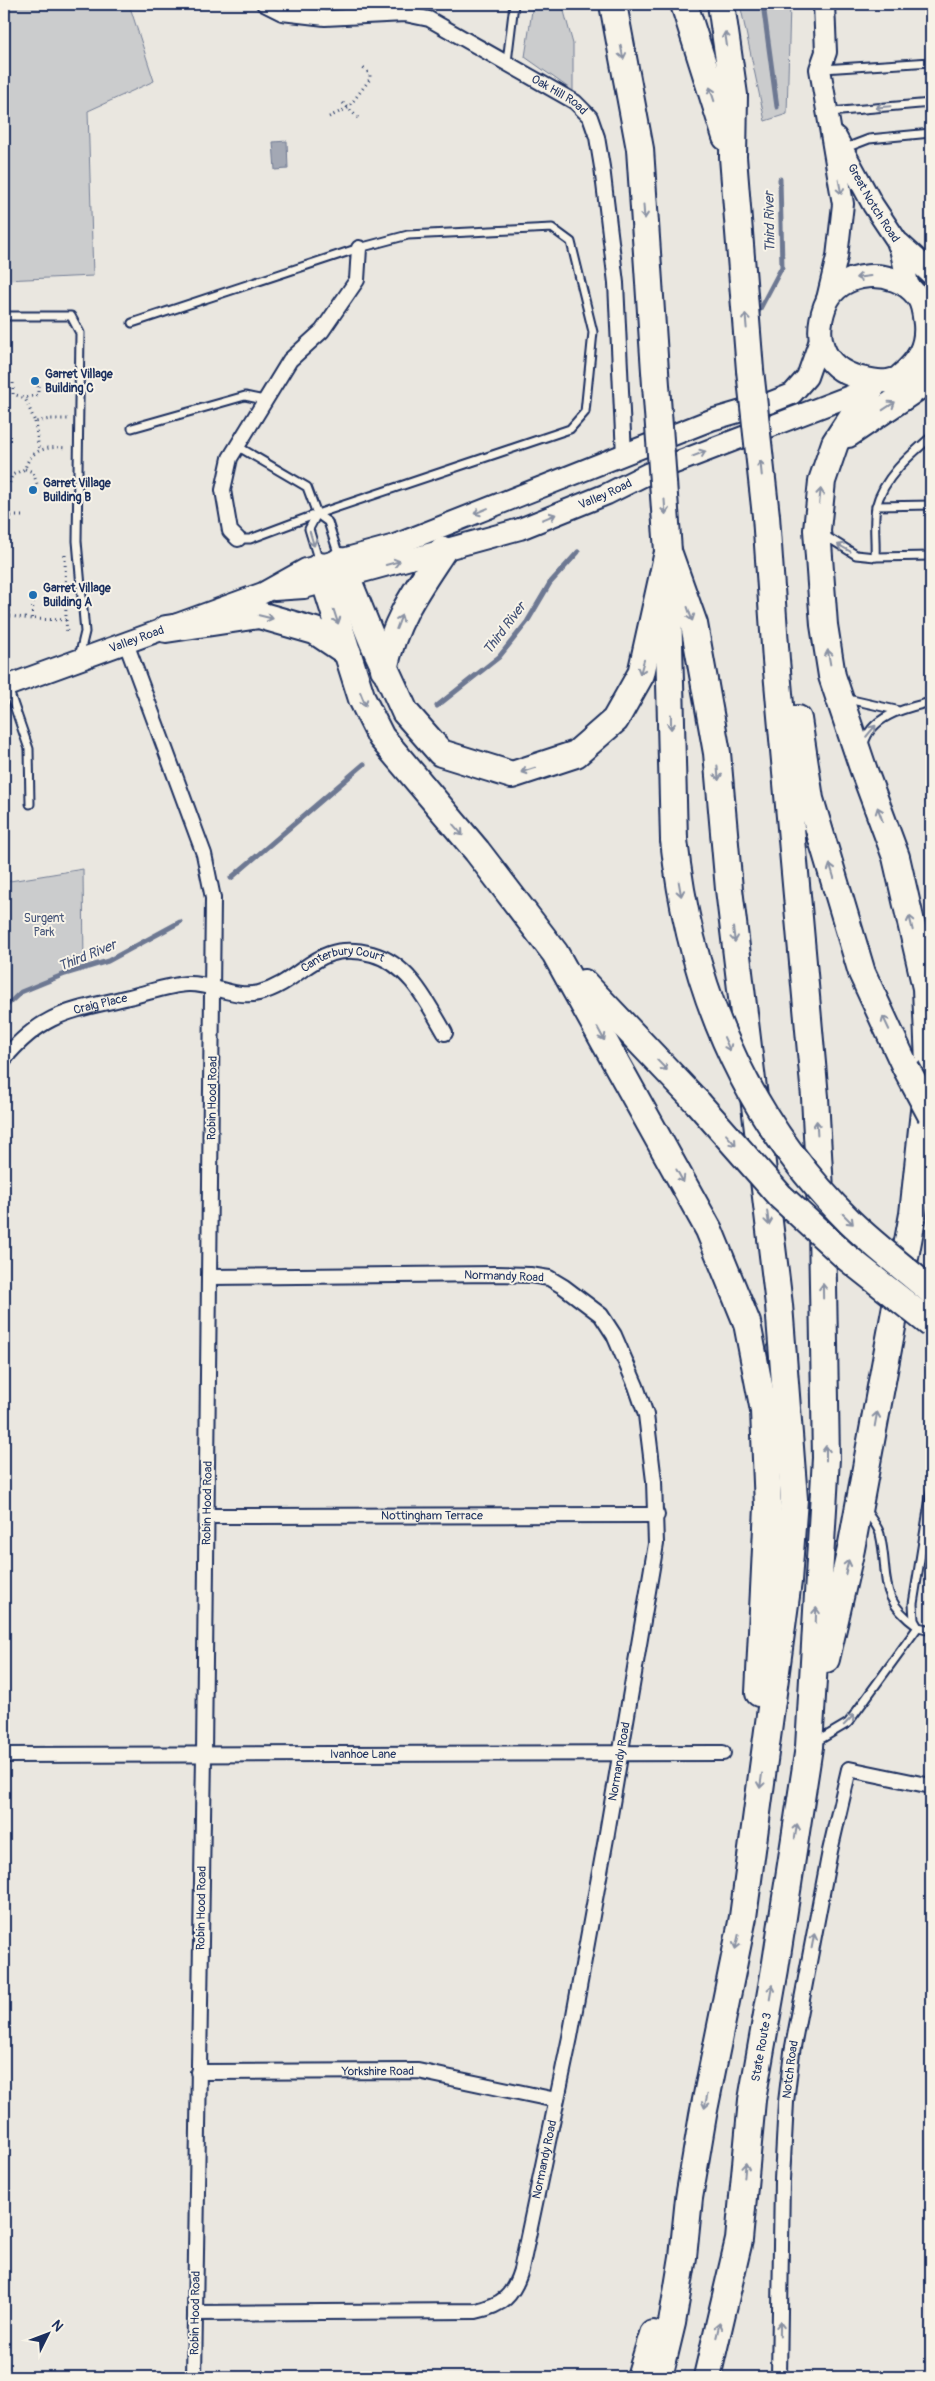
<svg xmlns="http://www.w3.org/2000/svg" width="935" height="2381" font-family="Pangolin,sans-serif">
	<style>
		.green { fill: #cbcccd; stroke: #737e96 }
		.water { fill: #a3a8b4; stroke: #6d7892 }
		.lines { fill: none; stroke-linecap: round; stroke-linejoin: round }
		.stream { stroke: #6d7892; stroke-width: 5 }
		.lane-casing { stroke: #1b2f5e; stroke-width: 11 }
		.street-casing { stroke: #1b2f5e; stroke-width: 18 }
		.secondary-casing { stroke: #1b2f5e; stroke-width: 24 }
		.primary-casing { stroke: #1b2f5e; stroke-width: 26 }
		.highway-casing { stroke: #1b2f5e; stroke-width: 30 }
		.path { stroke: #1b2f5e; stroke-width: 3; stroke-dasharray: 1 4; stroke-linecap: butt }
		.lane { stroke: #f7f3e8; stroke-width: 7 }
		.street { stroke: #f7f3e8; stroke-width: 14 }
		.secondary { stroke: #f7f3e8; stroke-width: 20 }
		.primary { stroke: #f7f3e8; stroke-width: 22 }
		.highway { stroke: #f7f3e8; stroke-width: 26 }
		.highway-bridge-casing { stroke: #1b2f5e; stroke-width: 30; stroke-linecap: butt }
		.highway-bridge { stroke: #f7f3e8; stroke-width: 26 }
		.oneway { stroke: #8991a3 }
		.poi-dot { fill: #1f6fb2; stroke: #f7f3e8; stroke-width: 2 }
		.labels { text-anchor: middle; stroke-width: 4; stroke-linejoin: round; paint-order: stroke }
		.street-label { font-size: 12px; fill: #1b2f5e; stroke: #f7f3e8 }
		.poi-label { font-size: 12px; font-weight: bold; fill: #1b2f5e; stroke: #f7f3e8; text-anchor: start }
		.park-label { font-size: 12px; fill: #47567a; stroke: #f7f3e8 }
		.water-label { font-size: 14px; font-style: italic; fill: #445378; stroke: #f7f3e8 }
	</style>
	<rect width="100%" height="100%" fill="#eae7e0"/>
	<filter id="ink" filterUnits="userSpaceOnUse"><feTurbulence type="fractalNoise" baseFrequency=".02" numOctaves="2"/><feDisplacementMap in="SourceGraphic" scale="10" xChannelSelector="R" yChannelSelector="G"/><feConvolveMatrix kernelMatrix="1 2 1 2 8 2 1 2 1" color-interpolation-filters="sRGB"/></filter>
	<g filter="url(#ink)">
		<g class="green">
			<path d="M4 4H129L154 81 88 111 93 276 4 280Z"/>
			<path d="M533 4H562L573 44V91L525 57Z"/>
			<path d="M740 4H790L787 114 765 121Z"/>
			<path d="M83 869 84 968 21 992 4 1008V882Z"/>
		</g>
		<path class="water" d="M287 141 288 169 275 170 273 142Z"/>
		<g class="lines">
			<g class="stream">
				<path d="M763 4 777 107"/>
				<path d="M755 318 782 267 780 179"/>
				<path d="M437 706 499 657 527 622 550 583 578 552"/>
				<path d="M231 878 364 764"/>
				<path d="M4 1008 21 992 65 974 108 961 180 922"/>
			</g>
			<defs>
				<g id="lane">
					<path d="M507 62 514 4"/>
					<path d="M823 69 931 62"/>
					<path d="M830 112 931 103"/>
					<path d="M843 149 869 139 931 133"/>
					<path d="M4 316H71L80 333 77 541 85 632 79 657"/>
					<path d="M132 323 359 248 408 235 552 228 571 242 593 332 585 412 570 429 317 514 250 539H238"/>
					<path d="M132 428 245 396 264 400"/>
					<path d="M931 437C910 455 883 478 876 507 873 522 876 542 875 557L931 556"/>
					<path d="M237 446 307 487 317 514 328 522 339 556"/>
					<path d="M876 506 931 505"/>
					<path d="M317 514 309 529 319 562"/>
					<path d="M824 535 856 555 875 557"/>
					<path d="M8 688 29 749 30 804"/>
					<path d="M846 696 852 700 896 710"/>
					<path d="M864 744C871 715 907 708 931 702"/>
					<path d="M931 1491 913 1604 914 1620 918 1627 931 1630"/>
					<path d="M816 1742 848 1723 918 1627C876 1597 890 1577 880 1534 878 1526 870 1518 866 1510"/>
				</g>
				<g id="street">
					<path id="s1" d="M264 4 282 13 325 18 405 14 429 19 575 102 590 117 597 137 602 167 616 283 624 455"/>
					<path d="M238 539 230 531 223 490 230 458 290 360 322 331 357 280 359 248"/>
					<path d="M126 643 204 854 213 898 204 1755 194 2377"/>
					<path id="s2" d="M4 1059C44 1011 72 1011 129 997 148 993 168 985 188 984 212 983 234 999 259 993 305 981 314 939 372 954 409 964 427 1002 445 1033"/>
					<path id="s3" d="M207 1516 657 1515"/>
					<path id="s4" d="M4 1755 723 1753"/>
					<path id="s5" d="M198 2072 418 2071 556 2100"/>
					<path id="s6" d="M195 2313 476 2311C503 2305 513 2296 521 2270L570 2037 607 1833 656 1544 654 1481 646 1415 636 1386 614 1335 601 1315 564 1287 549 1278 530 1275 496 1274 209 1277"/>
					<path id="s7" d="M779 2377 782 2180 786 2102 792 2052 830 1851 849 1769 931 1786"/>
				</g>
				<g id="secondary">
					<path d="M824 4 826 52 820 69 843 204 837 257 827 299"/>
					<path id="s8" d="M836 137 873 205 899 244 909 288"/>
					<path id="s9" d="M274 590 304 588 520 529 607 494 649 473 876 386"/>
					<path id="s10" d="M4 687 263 593 306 569 395 545 711 420 769 403 792 394 807 377 820 340"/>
				</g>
				<g id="primary">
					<path d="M899 244 931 273"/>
					<path d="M900 376C917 362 927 347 925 324 924 315 923 303 917 296 895 267 838 269 825 306 812 342 826 372 866 379 872 380 881 382 888 381 902 378 917 371 931 366"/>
				</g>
				<g id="highway">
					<path d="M613 4 640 149 655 371"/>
					<path d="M684 4 726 137"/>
					<path d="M721 4 734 95 733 157 750 370"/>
					<path d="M848 434 931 378"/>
					<path d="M340 561 373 642 405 712 441 753 512 775 576 754 615 720 641 674 668 552"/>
					<path d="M320 566 362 699 381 737 477 851 555 953 709 1230 747 1323 764 1411 768 1507 759 1693"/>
					<path d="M668 604 674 840"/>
					<path d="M166 629 259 615 315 631 348 653"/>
					<path d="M384 669C395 619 416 591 443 550"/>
					<path d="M798 719 810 799 862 973 906 1068"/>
					<path d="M584 983 698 1103"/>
					<path d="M826 1659 851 1549 913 1214 929 1064 926 988 896 857 864 771 832 676 824 625 817 530 822 481 835 443 871 388"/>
					<path d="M640 2377 653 2334"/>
					<path d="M659 2377 672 2323 683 2257 689 2198 703 2115 743 1917 788 1581 794 1499 779 1305 729 889 717 753 694 624 668 551"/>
					<path id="s11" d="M707 2377 739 2240 752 2100 775 1969 809 1747 826 1458 822 1228 815 1097 776 660 766 516"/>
				</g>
			</defs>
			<use href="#lane" class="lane-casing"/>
			<use href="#street" class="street-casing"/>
			<use href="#secondary" class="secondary-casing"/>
			<use href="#primary" class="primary-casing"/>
			<use href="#highway" class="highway-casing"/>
			<g class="path">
				<path d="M343 103 358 118"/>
				<path d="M329 117 348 108 370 79V74L362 67"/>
				<path d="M13 383V394L25 398"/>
				<path d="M38 386V395L25 398 35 422 50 419H68"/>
				<path d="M35 422 39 450"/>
				<path d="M25 469 33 472 37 484"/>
				<path d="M10 483 12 475 25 469C30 449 48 446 67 448"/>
				<path d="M6 521V516H22"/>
				<path d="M8 601 10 616 32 619"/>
				<path d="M33 602 32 619 66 620 65 555"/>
				<path d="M66 620 67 633"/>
			</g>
			<use href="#lane" class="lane"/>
			<use href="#street" class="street"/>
			<use href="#secondary" class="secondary"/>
			<use href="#primary" class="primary"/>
			<use href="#highway" class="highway"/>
			<defs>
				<g id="highway-bridge">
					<path d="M750 370 766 516"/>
					<path d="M655 371 668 551"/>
					<path d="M674 840C690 987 744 1117 850 1222 875 1246 904 1268 931 1291"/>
					<path d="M906 1068 931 1115"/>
					<path d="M698 1103 780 1196 845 1256 931 1324"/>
				</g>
			</defs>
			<use href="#highway-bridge" class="highway-bridge-casing"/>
			<use href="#highway-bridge" class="highway-bridge"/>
		</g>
		<defs><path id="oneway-shaft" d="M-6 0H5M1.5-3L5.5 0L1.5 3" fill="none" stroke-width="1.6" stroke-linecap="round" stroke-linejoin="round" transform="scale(1.25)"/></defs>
		<g class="oneway">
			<use href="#oneway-shaft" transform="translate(726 39) rotate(-98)"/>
			<use href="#oneway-shaft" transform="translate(622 52) rotate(79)"/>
			<use href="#oneway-shaft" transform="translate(712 94) rotate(-108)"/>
			<use href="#oneway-shaft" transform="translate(883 107) rotate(175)"/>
			<use href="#oneway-shaft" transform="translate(840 187) rotate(79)"/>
			<use href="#oneway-shaft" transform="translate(644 212) rotate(86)"/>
			<use href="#oneway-shaft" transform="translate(863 277) rotate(173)"/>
			<use href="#oneway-shaft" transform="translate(746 321) rotate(-95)"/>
			<use href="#oneway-shaft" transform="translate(889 406) rotate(-33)"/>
			<use href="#oneway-shaft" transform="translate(699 454) rotate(-21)"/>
			<use href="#oneway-shaft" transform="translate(761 468) rotate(-96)"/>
			<use href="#oneway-shaft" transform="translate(820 496) rotate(-84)"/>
			<use href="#oneway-shaft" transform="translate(665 507) rotate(86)"/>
			<use href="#oneway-shaft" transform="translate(481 511) rotate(158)"/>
			<use href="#oneway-shaft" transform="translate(549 517) rotate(-22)"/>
			<use href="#oneway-shaft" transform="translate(312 539) rotate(73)"/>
			<use href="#oneway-shaft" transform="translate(844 548) rotate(-151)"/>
			<use href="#oneway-shaft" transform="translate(393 563) rotate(-15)"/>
			<use href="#oneway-shaft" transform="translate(690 614) rotate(71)"/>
			<use href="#oneway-shaft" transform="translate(266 617) rotate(14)"/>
			<use href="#oneway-shaft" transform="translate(336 617) rotate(72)"/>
			<use href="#oneway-shaft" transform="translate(399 622) rotate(-69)"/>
			<use href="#oneway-shaft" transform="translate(829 657) rotate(-100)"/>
			<use href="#oneway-shaft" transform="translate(642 667) rotate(106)"/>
			<use href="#oneway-shaft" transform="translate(363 699) rotate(68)"/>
			<use href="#oneway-shaft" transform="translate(671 722) rotate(89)"/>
			<use href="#oneway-shaft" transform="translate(871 731) rotate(-50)"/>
			<use href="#oneway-shaft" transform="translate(528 770) rotate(162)"/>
			<use href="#oneway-shaft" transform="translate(718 773) rotate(85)"/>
			<use href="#oneway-shaft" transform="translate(880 814) rotate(-110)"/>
			<use href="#oneway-shaft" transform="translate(458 830) rotate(49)"/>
			<use href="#oneway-shaft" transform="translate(832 871) rotate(-107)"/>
			<use href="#oneway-shaft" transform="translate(680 889) rotate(80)"/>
			<use href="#oneway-shaft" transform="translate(911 923) rotate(-103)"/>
			<use href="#oneway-shaft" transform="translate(734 935) rotate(83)"/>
			<use href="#oneway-shaft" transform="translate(886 1023) rotate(-115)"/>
			<use href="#oneway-shaft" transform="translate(601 1034) rotate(62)"/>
			<use href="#oneway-shaft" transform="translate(727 1044) rotate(66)"/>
			<use href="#oneway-shaft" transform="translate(662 1065) rotate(46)"/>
			<use href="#oneway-shaft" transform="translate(817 1128) rotate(-93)"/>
			<use href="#oneway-shaft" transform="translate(731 1140) rotate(49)"/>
			<use href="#oneway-shaft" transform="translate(680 1176) rotate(61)"/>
			<use href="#oneway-shaft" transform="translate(768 1218) rotate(83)"/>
			<use href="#oneway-shaft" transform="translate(848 1219) rotate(45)"/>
			<use href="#oneway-shaft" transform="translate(823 1291) rotate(-91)"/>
			<use href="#oneway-shaft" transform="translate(876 1419) rotate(-80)"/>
			<use href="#oneway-shaft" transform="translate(826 1453) rotate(-90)"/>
			<use href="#oneway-shaft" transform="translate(847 1567) rotate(-77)"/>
			<use href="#oneway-shaft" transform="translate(816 1615) rotate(-88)"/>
			<use href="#oneway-shaft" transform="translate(849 1720) rotate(-46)"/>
			<use href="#oneway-shaft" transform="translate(761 1781) rotate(98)"/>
			<use href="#oneway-shaft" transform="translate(796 1831) rotate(-81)"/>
			<use href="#oneway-shaft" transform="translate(813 1941) rotate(-79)"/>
			<use href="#oneway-shaft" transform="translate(737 1942) rotate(103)"/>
			<use href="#oneway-shaft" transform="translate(771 1992) rotate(-80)"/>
			<use href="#oneway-shaft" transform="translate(706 2101) rotate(101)"/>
			<use href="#oneway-shaft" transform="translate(745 2170) rotate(-85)"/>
			<use href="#oneway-shaft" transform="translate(780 2329) rotate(-89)"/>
			<use href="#oneway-shaft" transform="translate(718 2330) rotate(-77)"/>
		</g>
	</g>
	<g class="poi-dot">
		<circle cx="35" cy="381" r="5"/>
		<circle cx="33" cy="490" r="5"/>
		<circle cx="33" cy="595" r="5"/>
	</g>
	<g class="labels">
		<g class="street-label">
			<text dy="4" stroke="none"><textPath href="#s1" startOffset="319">Oak Hill Road</textPath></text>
			<text dy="4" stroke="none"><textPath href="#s8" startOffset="76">Great Notch Road</textPath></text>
			<text dy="4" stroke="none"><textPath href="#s9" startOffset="346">Valley Road</textPath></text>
			<text dy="4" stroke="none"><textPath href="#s10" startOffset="141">Valley Road</textPath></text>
			<text dy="4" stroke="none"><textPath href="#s2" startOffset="369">Canterbury Court</textPath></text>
			<text dy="4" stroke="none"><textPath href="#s2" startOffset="114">Craig Place</textPath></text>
			<text transform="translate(212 1098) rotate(-89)" y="4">Robin Hood Road</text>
			<text transform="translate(504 1276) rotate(2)" y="4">Normandy Road</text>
			<text transform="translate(207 1503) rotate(-89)" y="4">Robin Hood Road</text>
			<text dy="4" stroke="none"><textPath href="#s3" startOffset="225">Nottingham Terrace</textPath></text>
			<text dy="4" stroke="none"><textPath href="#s4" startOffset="359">Ivanhoe Lane</textPath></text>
			<text dy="4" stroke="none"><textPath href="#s6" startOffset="864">Normandy Road</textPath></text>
			<text transform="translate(201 1908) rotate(-89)" y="4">Robin Hood Road</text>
			<text dy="4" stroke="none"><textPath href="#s11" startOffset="335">State Route 3</textPath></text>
			<text dy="4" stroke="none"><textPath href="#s7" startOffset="308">Notch Road</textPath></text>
			<text dy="4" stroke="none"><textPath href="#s5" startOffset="180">Yorkshire Road</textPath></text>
			<text dy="4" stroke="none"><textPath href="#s6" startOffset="459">Normandy Road</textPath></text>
			<text transform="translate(195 2313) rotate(-89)" y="4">Robin Hood Road</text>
		</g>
		<g class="poi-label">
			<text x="45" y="378">Garret Village<tspan x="45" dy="14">Building C</tspan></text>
			<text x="43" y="487">Garret Village<tspan x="43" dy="14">Building B</tspan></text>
			<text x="43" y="592">Garret Village<tspan x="43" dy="14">Building A</tspan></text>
		</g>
		<g class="park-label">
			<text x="44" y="922">Surgent<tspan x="44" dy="14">Park</tspan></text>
		</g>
		<g class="water-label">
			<text transform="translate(769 222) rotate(-91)" y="5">Third River</text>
			<text transform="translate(504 628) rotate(-53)" y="5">Third River</text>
			<text transform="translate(87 955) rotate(-22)" y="5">Third River</text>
		</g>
	</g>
	<rect width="935" height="2381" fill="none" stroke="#f7f3e8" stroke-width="20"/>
	<rect x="10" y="10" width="915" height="2361" fill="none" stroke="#1b2f5e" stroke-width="2" filter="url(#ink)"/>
	<g transform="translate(48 2334) rotate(48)" stroke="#f7f3e8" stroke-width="4" paint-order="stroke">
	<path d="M0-4L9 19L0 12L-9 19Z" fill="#1b2f5e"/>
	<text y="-8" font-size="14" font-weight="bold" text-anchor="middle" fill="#1b2f5e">N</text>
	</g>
</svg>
